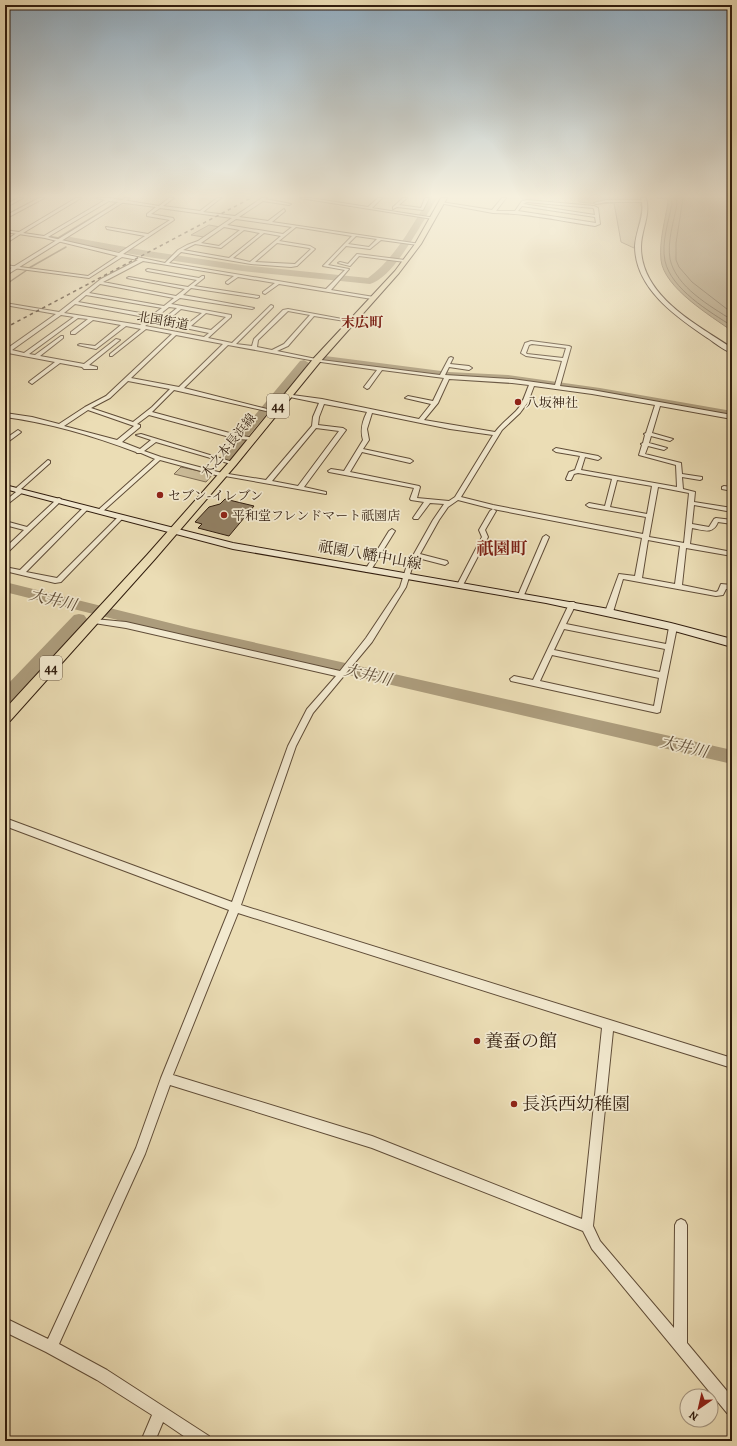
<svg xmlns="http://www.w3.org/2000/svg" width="737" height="1446" font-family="Alegreya,'Noto Serif JP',serif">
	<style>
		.green { fill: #cbbc99; stroke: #7e6c54 }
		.water { fill: #ac9c7c; stroke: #7b6950 }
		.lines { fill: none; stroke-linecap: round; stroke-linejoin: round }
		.shore { stroke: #6e5c45; stroke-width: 1 }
		.stream { stroke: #7b6950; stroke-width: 1.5 }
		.river { fill: #ac9c7c; fill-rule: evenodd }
		.building { fill: #928165; stroke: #311d0e }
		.minor-casing { stroke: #604d38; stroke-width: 2 }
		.tertiary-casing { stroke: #604d38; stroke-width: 2 }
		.secondary-casing { stroke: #311d0e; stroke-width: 2 }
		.primary-casing { stroke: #311d0e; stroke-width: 2 }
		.minor { fill: #f2e9cf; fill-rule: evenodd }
		.tertiary { fill: #f2e9cf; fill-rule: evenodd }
		.secondary { fill: #f2e9cf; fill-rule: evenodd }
		.primary { fill: #ebddb5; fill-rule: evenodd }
		.rail { stroke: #311d0e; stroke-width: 1.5; stroke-dasharray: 3.5 3.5; stroke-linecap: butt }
		.poi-dot { fill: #8f2418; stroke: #f2e9cf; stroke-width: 1.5 }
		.labels { text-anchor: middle; stroke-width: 3.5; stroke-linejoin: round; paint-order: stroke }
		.far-street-label { font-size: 13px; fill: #311d0e; stroke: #f2e9cf }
		.far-poi-label { font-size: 13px; fill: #311d0e; stroke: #f2e9cf; text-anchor: start }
		.far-quarter-label { font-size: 14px; font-weight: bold; fill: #7a1f14; stroke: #f2e9cf }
		.shield { fill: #f2e9cf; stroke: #6b5a48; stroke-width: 1 }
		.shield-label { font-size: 14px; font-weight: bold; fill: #311d0e }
		.street-label { font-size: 15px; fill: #311d0e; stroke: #f2e9cf }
		.water-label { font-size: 16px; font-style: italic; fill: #5c4934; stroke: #f2e9cf }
		.quarter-label { font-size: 17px; font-weight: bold; fill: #7a1f14; stroke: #f2e9cf }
		.near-poi-label { font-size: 18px; fill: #311d0e; stroke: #f2e9cf; text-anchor: start }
	</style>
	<rect width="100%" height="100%" fill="#ebddb5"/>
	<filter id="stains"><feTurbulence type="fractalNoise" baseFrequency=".005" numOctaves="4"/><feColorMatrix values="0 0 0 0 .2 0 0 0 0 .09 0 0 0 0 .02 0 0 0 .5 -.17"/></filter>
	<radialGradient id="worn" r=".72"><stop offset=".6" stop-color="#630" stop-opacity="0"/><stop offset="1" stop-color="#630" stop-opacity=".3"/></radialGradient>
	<g class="green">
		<path d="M579 198H638L642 208 634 248 621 242 614 203 599 204 579 202Z"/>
		<path d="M209 225 220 227 204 237 191 235Z"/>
		<path d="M181 467 213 474 206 482 174 474Z"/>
	</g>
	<path class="water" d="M657 198H732V331C711 316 664 288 661 260 659 241 665 221 668 202L667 199Z"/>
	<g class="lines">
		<g class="shore">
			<path d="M671 198 672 203C669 221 661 242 665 261 671 289 710 312 732 326"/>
			<path d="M676 198 677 204C674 221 667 241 670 259 676 287 710 306 732 320"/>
			<path d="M683 198 676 243V260L679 267 692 282 732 313"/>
		</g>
		<g class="stream">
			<path d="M24 233 40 236"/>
			<path d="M47 236 59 238"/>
			<path d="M58 238 118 202"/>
			<path d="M29 268 66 247"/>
			<path d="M5 285 27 270"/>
		</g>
		<g class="river">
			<path d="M429 198H437C424 219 394 278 370 284L242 271 148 257 65 242 61 239 65 236 148 251 242 265 368 278C396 257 411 227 429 198Z"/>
			<path d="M325 356 449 372 508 375 600 388 732 411V417L600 394 508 381 449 378 321 361 320 359 321 357Z"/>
			<path d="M304 360 309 363 308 365 246 439 245 443 229 462H221L219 459 221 456 239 437 240 433 300 361Z"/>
			<path d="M5 582 190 628 732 750V764L190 638 5 592Z"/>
			<path d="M79 614 84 615 87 619 84 623 11 701 5 703V687L74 615Z"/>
		</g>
	</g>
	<path class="building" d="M225 499 254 506 229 536 198 528 202 524 195 522 209 507 220 504Z"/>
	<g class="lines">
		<defs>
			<g id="minor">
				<path d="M18 198H23L5 208V205Z"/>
				<path d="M39 198H44L5 219V216Z"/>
				<path d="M76 198H81L23 233 44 236 105 200 97 198H110L159 206 169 198H174L163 206 200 211 217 198H221L203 212 235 216 262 198H267L265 199 291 204 289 205 263 201 239 217 268 221 284 209 285 211 272 222 420 244 418 245 381 240 370 249 346 246 328 265 349 269 331 290 374 297V298L372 299 279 284 265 294 263 293V292L275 283 238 277 228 284 226 283V282L234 276 143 261 103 282 176 296 185 289 127 278 129 277 188 287 197 280 147 271 146 270 148 269 199 278 202 276H204V278L194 286 259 296V297L257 298 191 288 183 295 254 308 252 309 180 298 171 304 231 315V317L208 338 232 343 271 305 273 306V307L236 344 252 346 254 339 283 310 288 309 353 321 351 322 314 316 288 346 277 351 321 360 440 375 449 358 451 357 453 358 450 364 469 366 472 368 469 370 449 367 445 375 512 379 555 385 562 361 526 356 521 353 525 343 531 341 569 346 571 347 560 386 592 390 732 415V419L660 406 652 433 673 439 670 441 651 436 649 443 667 448 664 450 648 446 645 454 681 463 682 474 702 477V479L700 480 682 477 683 489 695 492 694 502 732 508V512L694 505 692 524 709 527 714 519 716 518 732 520V524L718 522C713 535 703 530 692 528L690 544 732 552V556L686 548 682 585 716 592 718 591 721 584 732 585V589H726L723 595 716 596 623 579 613 612 612 614H606L605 612 619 574 635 576 642 538 493 509 458 500 448 507 439 520 420 554 447 561 448 563 445 565 418 558 412 568 406 587 372 642 313 713 296 746 241 905 732 1058V1068L613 1031 593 1226 600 1241 674 1328 675 1225 677 1221 681 1219 685 1221 687 1225V1343L732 1397V1415L727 1413 592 1249 583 1231 372 1148 170 1085 145 1154 59 1344 107 1370 209 1436 211 1441H191L163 1422 155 1441H141L152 1415 97 1380 46 1352 5 1332V1318L48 1339 136 1148 161 1078 229 910 5 826V818L232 902 288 746 307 709 336 676 126 628 94 623 90 621 94 619 126 622 340 671 366 638 400 587 406 568 433 520 444 504 430 503 418 519H414L413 518 424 502 411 500 410 499 414 488 329 472 328 471 331 469 344 471 363 440C360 430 362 422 367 412L324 404 319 417 318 425 343 428 346 430 304 487 326 492V494L225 476 223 477 160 460 101 513H97V511L155 459 141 453H137L136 452C94 436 50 423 5 417V413L32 417 59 424 85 407 106 396 172 334 146 329 112 356H110V354L141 329 126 326 96 349 78 345 80 344 95 346 121 325 93 320 75 334H71V332L88 319 78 318 29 354 35 355 61 336H63V338L40 356 84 364 116 339 120 340 89 365 97 367V369H84L82 367 60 363 32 384 29 382 30 381 55 362 8 353H5V350L56 314 5 305V303L59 312 101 279 138 260 122 257 89 278 5 267V265L88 276 118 256 45 238 5 232V230L19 232ZM109 201 156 207 147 214V216L170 220 148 234 106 227 107 229 145 236 119 253 48 237ZM160 208 232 218 198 241 187 245 178 250 165 263 123 254 174 220 173 218 151 214ZM236 219 292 227 283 234 227 225ZM224 227 240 230 219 246 201 243ZM296 227 352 236 323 266 345 270 326 289 169 263 181 252 251 264 291 267 297 266 315 249 310 246 279 241ZM244 230 260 233 229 258 183 250 195 244 221 248ZM264 233 281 236 250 262 233 258ZM356 236 377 239 369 247 348 244ZM277 243 309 248 311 249 295 264 255 262ZM100 284 174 298 164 306 89 293ZM86 295 162 308 152 315 78 302ZM75 304 150 318 140 325 64 313ZM169 307 177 308 161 321V323L209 333 204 337 145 326ZM181 309 202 313 186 325 167 321ZM288 311 310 315 284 344 272 350 257 347 258 340ZM206 313 226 317 211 330 191 326ZM61 315 74 317 24 353 12 350ZM176 335 223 344 179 387 131 378ZM532 344 566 348 563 358 527 354 526 353 529 345ZM228 345 321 362 377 370 364 387 367 389 369 388 382 370 444 378 433 401 408 396 405 398 431 404 419 419 322 399 285 394V396L319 403 313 417 312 426 266 480 222 473 161 457 144 451 156 442 231 464 236 463 141 434 136 435 151 440 140 449 122 442 140 427V425L137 424 149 415 237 439 254 440V438L237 435 152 412 174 390 275 413V411L184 388ZM449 379 512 383 529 385C525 394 523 404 516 411 509 418 501 424 495 432L424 420 438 403ZM128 381 170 389 152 407 133 422 91 408 110 398ZM534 386 592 394 655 405 646 433 644 434 645 435 643 443 641 444 642 445 639 455 676 465 677 487 581 470 585 457 598 460 601 458 598 456 556 448 553 450 556 452 580 456 575 470 569 472 566 479 567 480H571L574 474 578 473 612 479 605 506 589 503 586 505 589 507 646 517 643 534 493 505 461 497 502 430 520 413 528 402ZM88 410 134 426 117 440 64 426ZM372 413 450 429 493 435 455 497 449 501 417 498 420 487 419 486 350 472 362 452 410 463 413 461 410 459 363 449 369 440 367 429ZM316 428 339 431 298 486 272 481ZM617 480 652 486 647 514 610 507ZM658 487 689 493 684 543 649 537ZM648 540 680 546 675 584 642 578ZM238 913 602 1028 582 1219 372 1136 173 1075Z"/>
				<path d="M300 198H310L368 207 378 198H382L372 208 435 218 433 219Z"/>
				<path d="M403 198H407L399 205 421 208 425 198H429L423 210 397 207 393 209V207Z"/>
				<path d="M502 198H506L496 211H515L522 201 527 200 594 206 598 208 600 224 595 226C561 221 527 213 493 213L439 203 441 202 492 210ZM527 202 593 208 594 209 595 215 523 204ZM522 206 595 217 596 223 518 211Z"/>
				<path d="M606 200H644L646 201 644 202H606L596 204 594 203Z"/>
				<path d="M357 254 405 260 407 261 405 262 359 256 350 266 338 263 340 262 348 264Z"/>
				<path d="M18 430 21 432 20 433 5 444V439Z"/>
				<path d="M48 460 50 461V463L21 489 24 491 23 492 5 506V501L16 492 14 490 15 489Z"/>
				<path d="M724 486 732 487V491L722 489V487Z"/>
				<path d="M59 498 61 499V501L7 553 5 554V548L24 530 5 525V521L27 527 57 499Z"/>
				<path d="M86 506 89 508 88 509 26 572 57 578 118 517 120 516 123 518 61 582 55 583 5 571V567L20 570 84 507Z"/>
				<path d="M493 509 496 511 485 530 488 537 463 585 460 587H458L457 585 482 537 479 530 490 511Z"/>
				<path d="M392 529 395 531 371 570 370 572H366L365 570 389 531Z"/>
				<path d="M546 535 549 537 524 595 523 597H519L518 595 543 537Z"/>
				<path d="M570 602H574L576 604 566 624 666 644 669 627 673 624 676 625 677 627 660 712 657 713 511 681 510 679 514 676 533 680ZM564 629 665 649 660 672 554 650ZM552 655 659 678 654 706 540 681Z"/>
			</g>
			<g id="tertiary">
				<path d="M125 198H130L5 276V272Z"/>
				<path d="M18 232 22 233 5 244V241Z"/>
			</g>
			<g id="secondary">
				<path d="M641 198H646C651 215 641 230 641 247 641 296 696 324 732 348V353C723 350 714 342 706 337 675 316 635 288 635 246 636 229 646 215 641 198Z"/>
				<path d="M5 485 233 543 609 609 671 623 732 639V647L671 630 546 603 233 549 5 489Z"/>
			</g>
			<path id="primary" d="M441 198H447L421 244 399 273 320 362 236 465 155 559 10 721 5 722V709L147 555 230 461 314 358 395 271 415 244Z"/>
		</defs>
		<use href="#minor" class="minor-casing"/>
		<use href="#tertiary" class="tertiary-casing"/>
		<use href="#secondary" class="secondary-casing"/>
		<use href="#primary" class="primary-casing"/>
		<use href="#minor" class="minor"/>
		<use href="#tertiary" class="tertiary"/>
		<use href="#secondary" class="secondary"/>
		<use href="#primary" class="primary"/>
		<path class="rail" d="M5 328 251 198"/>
	</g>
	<linearGradient id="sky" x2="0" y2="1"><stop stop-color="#90aabd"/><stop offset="0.49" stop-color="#f6f0de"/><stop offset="1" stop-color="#f6f0de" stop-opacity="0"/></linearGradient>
	<rect width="737" height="401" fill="url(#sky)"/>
	<g class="poi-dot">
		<circle cx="518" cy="402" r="4"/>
		<circle cx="160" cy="495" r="4"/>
		<circle cx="224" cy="515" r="4"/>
		<circle cx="477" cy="1041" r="4"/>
		<circle cx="514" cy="1104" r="4"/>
	</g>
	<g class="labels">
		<g class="far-street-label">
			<text transform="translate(163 320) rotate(10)" y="5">北国街道</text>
			<text transform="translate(228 445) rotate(-51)" y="5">木之本長浜線</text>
		</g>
		<g class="far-poi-label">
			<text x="526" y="407">八坂神社</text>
			<text x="168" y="500">セブン-イレブン</text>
			<text x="232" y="520">平和堂フレンドマート祇園店</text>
		</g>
		<g class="far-quarter-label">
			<text x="362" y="327">末広町</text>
		</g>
		<g class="shield">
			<rect x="267" y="394" width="22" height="24" rx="3"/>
			<rect x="40" y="656" width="22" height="24" rx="3"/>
		</g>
		<g class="shield-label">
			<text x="278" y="411">44</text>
			<text x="51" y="673">44</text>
		</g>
		<g class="street-label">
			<text transform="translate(370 555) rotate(10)" y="5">祇園八幡中山線</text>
		</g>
		<g class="water-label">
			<text transform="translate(53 599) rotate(14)" y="6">大井川</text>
			<text transform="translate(368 674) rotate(13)" y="6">大井川</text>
			<text transform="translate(684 746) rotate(13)" y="6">大井川</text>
		</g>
		<g class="quarter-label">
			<text x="502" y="554">祇園町</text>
		</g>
		<g class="near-poi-label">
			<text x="485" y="1047">養蚕の館</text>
			<text x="522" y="1110">長浜西幼稚園</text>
		</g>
	</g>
	<rect width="737" height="1446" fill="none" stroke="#ebddb5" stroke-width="20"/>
	<rect x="6" y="6" width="725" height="1434" fill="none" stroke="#311d0e" stroke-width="2"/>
	<rect x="10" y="10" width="717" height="1426" fill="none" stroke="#311d0e"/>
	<g transform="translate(699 1408) rotate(214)"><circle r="19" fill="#f2e9cf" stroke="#a59782"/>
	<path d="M0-3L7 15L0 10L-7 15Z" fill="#8f2418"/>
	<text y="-6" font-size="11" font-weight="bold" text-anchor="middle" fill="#311d0e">N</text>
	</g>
	<rect width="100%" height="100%" filter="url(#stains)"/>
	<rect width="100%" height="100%" fill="url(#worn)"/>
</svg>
